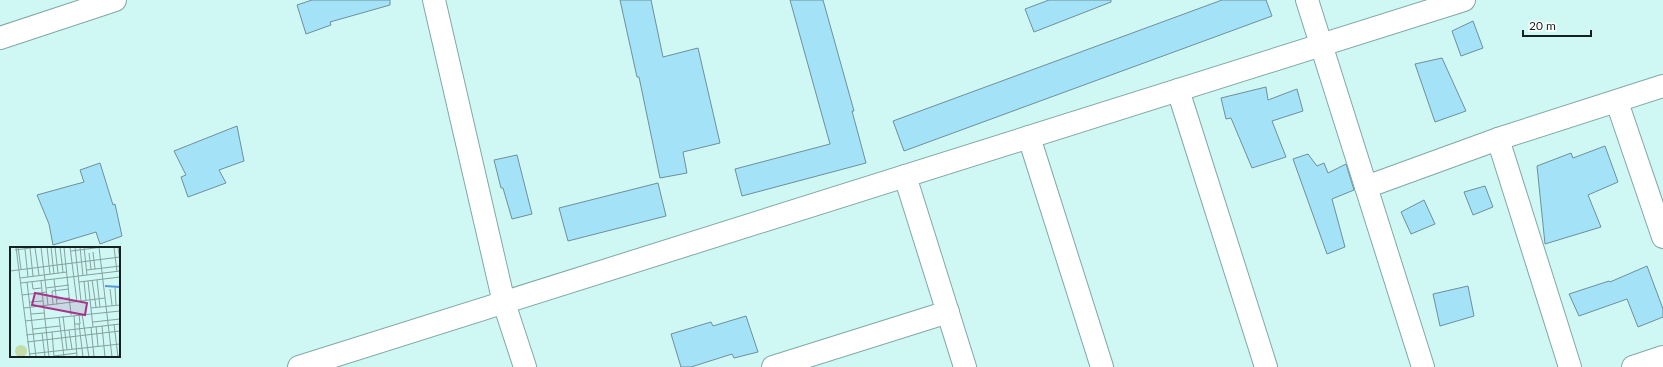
<svg xmlns="http://www.w3.org/2000/svg" width="1663" height="367" font-family="Lato,sans-serif">
	<style>
		.building { fill: #a3e2f7; stroke: #6e909b }
		.lines { fill: none; stroke-linecap: round; stroke-linejoin: round }
		.minor-casing { stroke: #82a8a5; stroke-width: 24 }
		.minor { stroke: #fff; stroke-width: 22 }
		.inset-river { fill: none; stroke: #5897d7; stroke-width: 2 }
		.inset-road { fill: none; stroke: #84a2a0; stroke-width: 1 }
		.view { fill: #a9328a; fill-opacity: 0.15; stroke: #a9328a; stroke-width: 2 }
		.inset-edge { fill: none; stroke: #132221; stroke-width: 2 }
	</style>
	<rect width="100%" height="100%" fill="#cff7f4"/>
	<g class="building">
		<path d="M312 0H390V5L330 22 331 25 306 34 297 5Z"/>
		<path d="M620 0H651L663 57 698 48 720 143 683 152 687 173 660 178 639 77H637Z"/>
		<path d="M790 0H823L854 111H852L866 163 742 196 735 169 830 144Z"/>
		<path d="M1049 0H1111V2L1034 32 1025 9Z"/>
		<path d="M1222 0H1266L1272 16 904 151 893 121Z"/>
		<path d="M1473 21 1483 48 1461 56 1452 31Z"/>
		<path d="M1442 58 1466 111 1435 122 1415 64Z"/>
		<path d="M1266 87 1268 100 1297 89 1303 111 1272 121 1286 157 1252 168 1231 118 1226 119 1221 98Z"/>
		<path d="M237 126 244 161 219 170 226 183 188 197 181 177 186 175 174 151Z"/>
		<path d="M1605 146 1618 182 1588 195 1601 227 1545 244 1537 166 1571 153 1573 158Z"/>
		<path d="M1308 154 1317 166 1324 163 1328 173 1346 164 1354 190 1332 199 1345 247 1327 254 1293 159Z"/>
		<path d="M517 155 532 214 512 219 503 188H501L494 160Z"/>
		<path d="M100 163 113 205 115 204 122 236 100 244 96 232 53 245 49 224 37 195 84 182 80 170Z"/>
		<path d="M658 183 666 216 568 241 559 208Z"/>
		<path d="M1485 186 1493 207 1473 215 1464 192Z"/>
		<path d="M1424 200 1435 224 1411 234 1401 212Z"/>
		<path d="M1647 266 1663 309V317L1638 327 1627 299 1579 316 1569 294 1609 281 1610 282Z"/>
		<path d="M1468 286 1474 316 1440 326 1433 294Z"/>
		<path d="M746 316 758 352 734 358 732 354 691 367H681L671 334 711 322 713 326Z"/>
	</g>
	<g class="lines">
		<defs>
			<g id="minor">
				<path d="M434 0 504 303 525 367"/>
				<path d="M1307 0 1423 367"/>
				<path d="M0 38 115 0"/>
				<path d="M1178 90 1266 367"/>
				<path d="M1617 102 1663 237"/>
				<path d="M1029 137 1102 367"/>
				<path d="M1498 139 1570 367"/>
				<path d="M905 176 965 367"/>
				<path d="M1366 187 1498 139 1663 86"/>
				<path d="M299 367 1464 0"/>
				<path d="M773 367 948 312"/>
				<path d="M1633 367 1663 357"/>
			</g>
		</defs>
		<use href="#minor" class="minor-casing"/>
		<use href="#minor" class="minor"/>
	</g>
	<g transform="translate(10 247)">
		<rect width="110" height="110" fill="#cff7f4"/>
		<path d="M5 104a6 6 0 1 1 12 0a6 6 0 1 1-12 0Z" fill="#c2dda8"/>
		<path class="inset-river" d="M95 39 110 40"/>
		<path class="inset-road" d="M6 0 20 110M8 0 11 22M31 0 38 58M37 0 40 27M41 0 44 27M45 0 48 26M50 0 53 25M54 0 61 68M60 0 67 55M65 0 71 54M70 0 73 29M74 0 77 28M89 0 102 110 110 109M104 0 107 25M108 0 110 14M20 1 23 29M25 1 29 28M15 2 18 30M5 3 28 0M61 4 93 0M83 5 85 22M79 6 81 22M77 23 110 19M0 24 110 10M10 31 57 25M44 32 47 57M82 33 86 60M87 33 90 60M31 34 39 110M74 34 76 54M78 34 83 80M17 35 26 110M22 35 23 42 31 41M69 35 110 30M11 36 110 24M36 41 59 38M105 41 106 58M100 42 102 58M12 48 37 45M47 52 60 51M20 55 33 54M43 57 42 44 59 42M14 61 95 51M81 61 110 58M21 67 34 66M72 67 79 110M64 68 67 110M53 69 57 103M49 70 54 110M15 74 110 64M83 75 110 72M64 77H70L69 67M69 77 73 110M104 77 108 110M86 79 88 99M92 79 95 110M81 80 84 110M23 82 50 79M59 83 62 102M42 85 44 110M32 86 35 110M16 88 110 77M17 95 110 84M19 107 110 97M44 109 67 106"/>
		<path class="view" d="M25 46 77 56 75 68 22 58Z"/>
		<rect width="110" height="110" class="inset-edge"/>
	</g>
	<path d="M1523 30v6h68v-6" fill="none" stroke="#132221" stroke-width="2"/>
	<text x="1529" y="30" font-size="12" fill="#132221" stroke="#ffffff" stroke-width="3" paint-order="stroke">20 m</text>
</svg>
